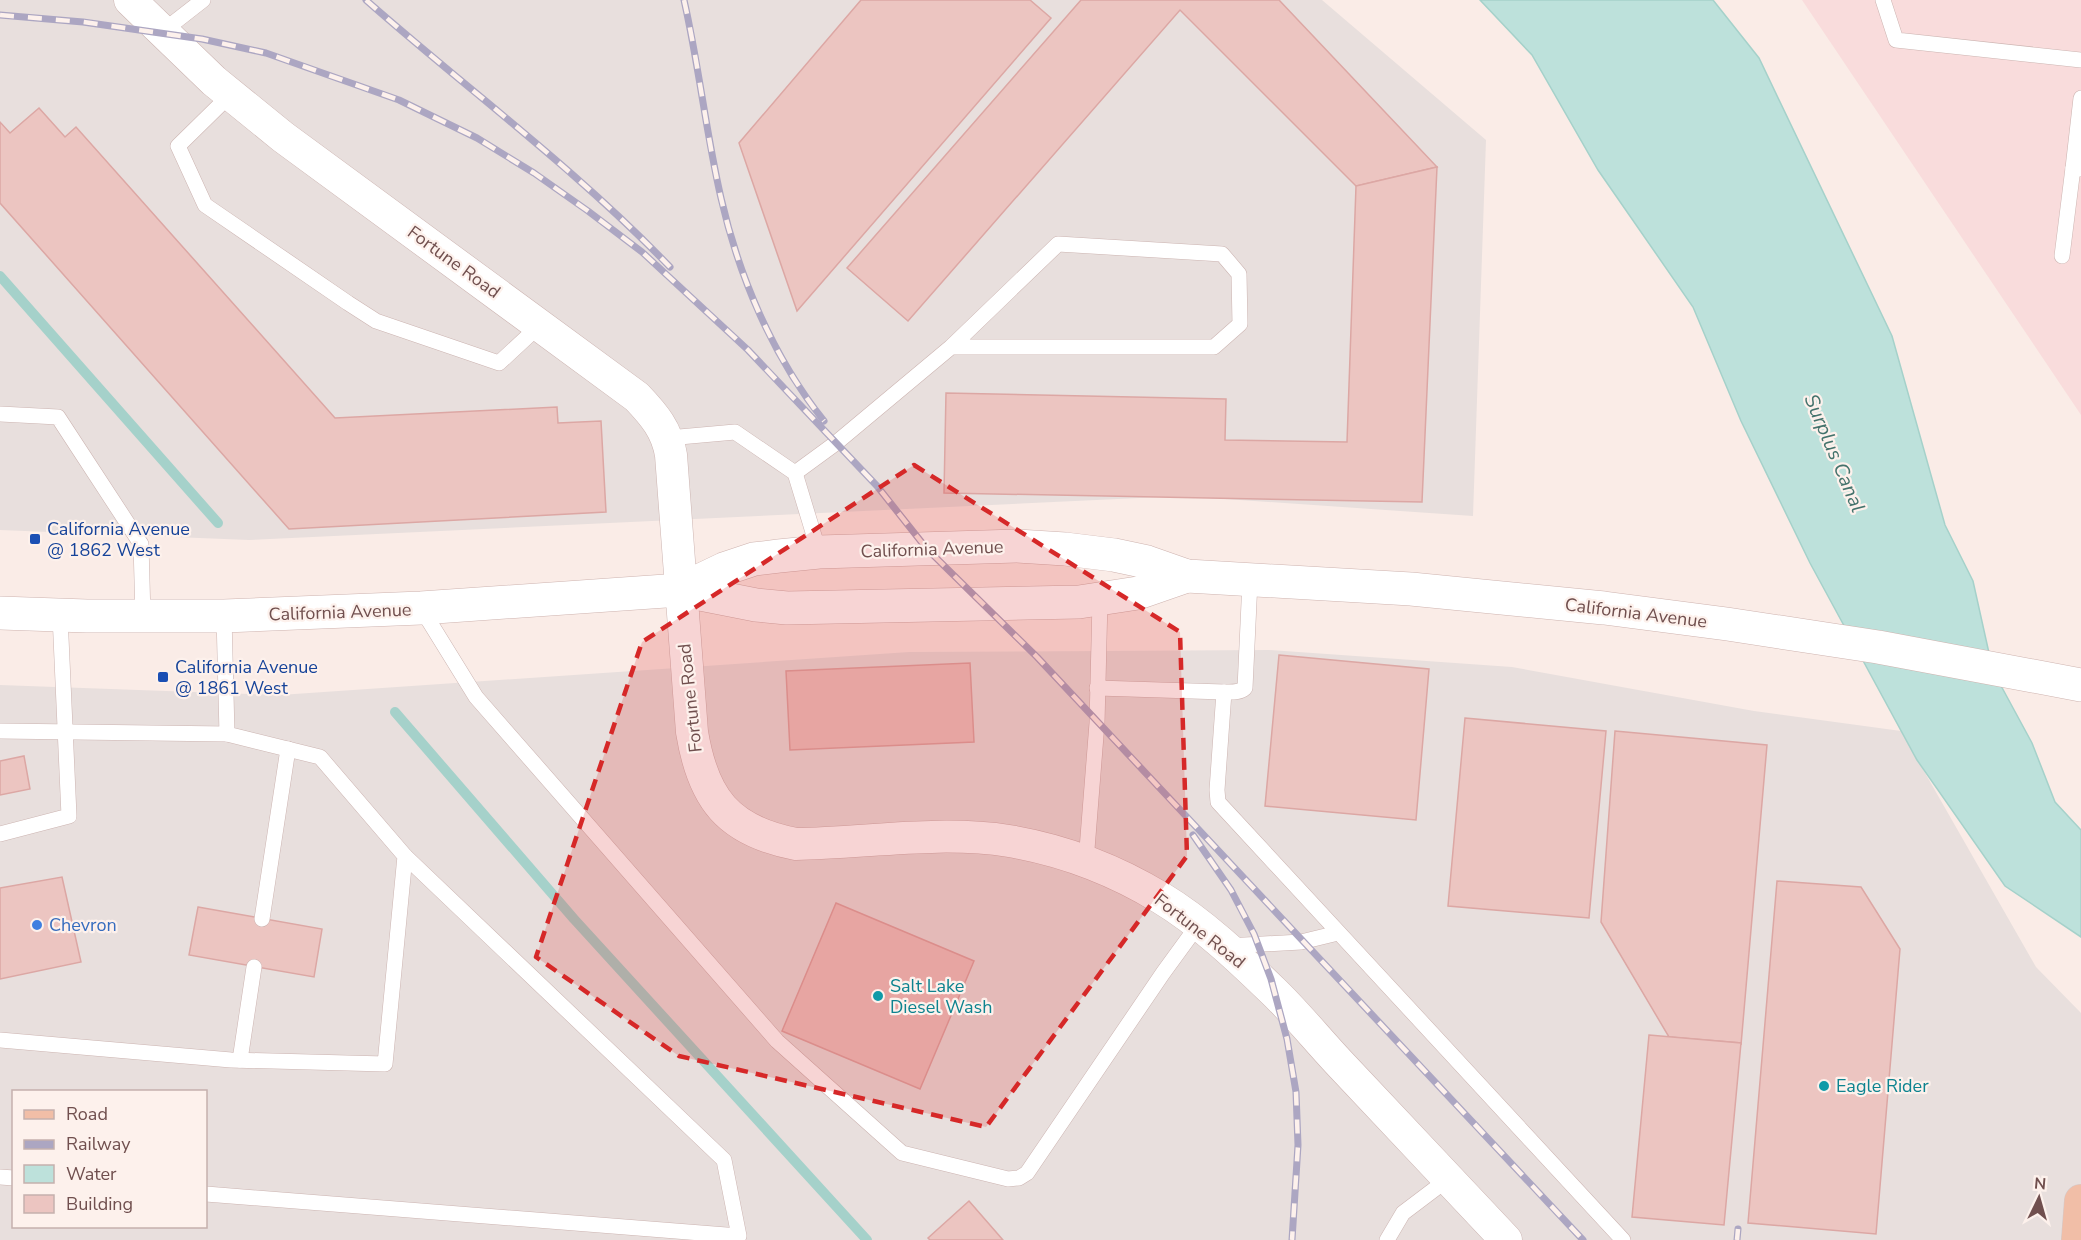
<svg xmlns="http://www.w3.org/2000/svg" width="2081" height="1240" font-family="'Nunito Sans',sans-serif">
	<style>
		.commercial { fill: #f9dcdc }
		.industrial { fill: #e8dfdd; fill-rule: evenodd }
		.water { fill: #bde1db; stroke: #a5d1ca; stroke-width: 1.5 }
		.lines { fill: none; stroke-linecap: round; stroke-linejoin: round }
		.stream { stroke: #a5d1ca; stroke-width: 10 }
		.building { fill: #ecc5c1; stroke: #dca7a4; stroke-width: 1.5 }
		.lane-casing { stroke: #ccb4b1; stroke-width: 16 }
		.street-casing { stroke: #ccb4b1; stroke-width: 33 }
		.secondary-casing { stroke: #ceb3af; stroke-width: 34 }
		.primary-casing { stroke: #d4caca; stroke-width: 34 }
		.lane { stroke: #fff; stroke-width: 15 }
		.street { stroke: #fff; stroke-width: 32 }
		.secondary { stroke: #fff; stroke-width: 33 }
		.primary { stroke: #f1bea7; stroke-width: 33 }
		.rail-casing { stroke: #aca6c2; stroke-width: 7 }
		.rail { stroke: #fdf1ec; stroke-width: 4.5; stroke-dasharray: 14; stroke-linecap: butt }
		.marked { fill: #d62828; fill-opacity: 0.2; stroke: #d62828; stroke-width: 4.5; stroke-dasharray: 12 8; stroke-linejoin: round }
		.transit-dot { fill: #1a4fb4; stroke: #fdf1ec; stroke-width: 2 }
		.shop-dot { fill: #3f7fe0; stroke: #fdf1ec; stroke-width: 2 }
		.culture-dot { fill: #0f9aa8; stroke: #fdf1ec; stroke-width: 2 }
		.labels { text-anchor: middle; stroke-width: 4.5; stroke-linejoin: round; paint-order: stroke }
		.street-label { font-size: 18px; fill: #704f4e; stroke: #fdf1ec }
		.transit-label { font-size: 18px; fill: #164399; stroke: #fdf1ec; text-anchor: start }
		.shop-label { font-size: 18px; fill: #366cbe; stroke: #fdf1ec; text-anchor: start }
		.culture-label { font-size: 18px; fill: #0d838f; stroke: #fdf1ec; text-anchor: start }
		.water-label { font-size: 20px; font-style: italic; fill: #44736c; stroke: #fdf1ec }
	</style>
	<rect width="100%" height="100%" fill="#faece7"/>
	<path class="commercial" d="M1802 0H2081V415Z"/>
	<g class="industrial">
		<path d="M0 0H1322L1486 140 1473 516 1182 496 249 540 0 530Z"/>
		<path d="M1269 650 1512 667 1754 711 1901 731 2036 967 2081 1013V1240H0V685L280 695 909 652ZM14 1092H206V1226H14Z"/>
	</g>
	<path class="water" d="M1480 0H1713L1759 58 1892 336 1945 525 1973 581 1993 671 2032 743 2055 802 2081 830V937L2005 886 1917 760 1810 563 1741 421 1693 307 1598 170 1532 55Z"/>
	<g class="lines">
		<g class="stream">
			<path d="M0 276 218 523"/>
			<path d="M395 712 574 919 867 1240"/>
		</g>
	</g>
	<g class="building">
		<path d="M861 0H1030L1051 18 797 311 739 143Z"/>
		<path d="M1081 0H1279L1437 167 1356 186 1180 10 908 321 847 268Z"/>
		<path d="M39 108 65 137 76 127 335 418 557 407 558 423 601 421 606 512 289 529 0 203V122L10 133Z"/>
		<path d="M1437 167 1422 502 944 493 946 393 1226 399 1225 440 1347 442 1356 186Z"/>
		<path d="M1279 655 1429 669 1416 820 1265 806Z"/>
		<path d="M970 663 974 742 790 750 786 671Z"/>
		<path d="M1465 718 1606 731 1589 918 1448 906Z"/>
		<path d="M1615 731 1767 745 1741 1045V1043L1669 1037 1601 922Z"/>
		<path d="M24 756 30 789 0 795V761Z"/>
		<path d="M62 877 81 962 0 979V888Z"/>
		<path d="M1777 881 1861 887 1900 949 1876 1234 1748 1223Z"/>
		<path d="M836 903 974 961 920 1089 782 1031Z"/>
		<path d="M198 907 322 929 314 977 189 955Z"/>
		<path d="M1649 1035 1741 1043 1724 1225 1632 1217Z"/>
		<path d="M969 1201 1003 1240H930L928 1238Z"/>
	</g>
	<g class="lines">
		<defs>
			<g id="lane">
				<path d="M1883 0 1896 40 2081 60"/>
				<path d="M162 32 203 0"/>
				<path d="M231 94 178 146 205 205 348 303 376 321 499 363 540 325"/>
				<path d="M2081 98 2073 168 2081 169"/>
				<path d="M2062 256 2073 168"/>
				<path d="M0 414 58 417 141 544 143 617"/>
				<path d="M668 438 735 432 795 473 819 552"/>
				<path d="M795 473 836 443 951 347H1214L1240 324 1239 274 1222 254 1058 244 951 347"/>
				<path d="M421 608 476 697 777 1041 902 1153 1008 1179 1019 1178 1027 1173 1163 973 1198 925"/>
				<path d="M1097 688 1224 692C1232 692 1239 693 1245 688L1250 581"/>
				<path d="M1224 692 1217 790 1218 802 1623 1240"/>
				<path d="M0 731 227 734"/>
				<path d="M0 834 69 816 60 615"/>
				<path d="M1086 862 1097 723 1100 600"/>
				<path d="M262 919 288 749"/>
				<path d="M1227 946 1301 942 1338 933"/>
				<path d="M0 1040 231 1060 385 1064 405 856 320 757 227 734 224 616"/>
				<path d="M240 1060 254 967"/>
				<path d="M0 1177 14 1178"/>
				<path d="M206 1194 739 1236 724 1160 405 856"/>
				<path d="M1387 1240 1403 1213 1448 1179"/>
			</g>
			<path id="street" d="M130 0 214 81 283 137 637 397C654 415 667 430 671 455L692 732C703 799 728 831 796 844 866 843 939 830 1009 841 1062 850 1115 870 1161 898 1201 922 1240 959 1273 991 1298 1015 1320 1043 1344 1068 1398 1125 1452 1183 1506 1240"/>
			<g id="secondary">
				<path d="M680 590 724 569 754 559 779 556 819 552 1017 546 1065 549 1114 555 1147 562 1187 576 1411 589 1604 608 1727 624 1878 647 2081 685"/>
				<path d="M0 613 87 616H224L421 608 680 590 756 605 787 608 1079 602 1138 593 1187 576"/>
			</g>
			<path id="primary" d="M2078 1240 2081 1201"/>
		</defs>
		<use href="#lane" class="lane-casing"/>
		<use href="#street" class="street-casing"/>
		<use href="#secondary" class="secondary-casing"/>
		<use href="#primary" class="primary-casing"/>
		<use href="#lane" class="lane"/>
		<use href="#street" class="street"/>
		<use href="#secondary" class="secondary"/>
		<use href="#primary" class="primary"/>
		<defs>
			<g id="rail">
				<path d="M366 0C467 89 577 170 670 267"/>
				<path d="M684 0C699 66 706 133 721 198 739 277 773 357 824 421"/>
				<path d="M0 15 83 22 202 39 266 53 399 100 477 138 534 173 588 211 642 252 748 350 877 486 927 549 1037 657 1583 1240"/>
				<path d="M1193 835 1231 890 1254 934 1271 979 1287 1039 1296 1092 1298 1145 1292 1240"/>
				<path d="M1737 1240 1738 1229"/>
			</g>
		</defs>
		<use href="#rail" class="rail-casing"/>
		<use href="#rail" class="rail"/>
	</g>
	<path class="marked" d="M914 465 1180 632 1187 856 986 1127 679 1056 536 957 642 642Z"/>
	<g class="transit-dot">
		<rect x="29" y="533" width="12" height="12" rx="3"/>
		<rect x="157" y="671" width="12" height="12" rx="3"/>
	</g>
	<circle class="shop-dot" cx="37" cy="925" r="6"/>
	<g class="culture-dot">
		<circle cx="878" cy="996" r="6"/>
		<circle cx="1824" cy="1086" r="6"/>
	</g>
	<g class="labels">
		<g class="street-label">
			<text transform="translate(454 262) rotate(36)" y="6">Fortune Road</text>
			<text transform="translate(932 549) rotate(-2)" y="6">California Avenue</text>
			<text transform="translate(340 612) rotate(-2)" y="6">California Avenue</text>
			<text transform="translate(1636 613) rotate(7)" y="6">California Avenue</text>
			<text transform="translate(690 698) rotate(-96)" y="6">Fortune Road</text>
			<text transform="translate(1200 931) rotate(38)" y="6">Fortune Road</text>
		</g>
		<g class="transit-label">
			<text x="47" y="535">California Avenue<tspan x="47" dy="21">@ 1862 West</tspan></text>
			<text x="175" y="673">California Avenue<tspan x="175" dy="21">@ 1861 West</tspan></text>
		</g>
		<g class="shop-label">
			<text x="49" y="931">Chevron</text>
		</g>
		<g class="culture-label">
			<text x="890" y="992">Salt Lake<tspan x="890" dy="21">Diesel Wash</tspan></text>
			<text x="1836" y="1092">Eagle Rider</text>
		</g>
		<g class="water-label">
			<text transform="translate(1835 453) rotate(67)" y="7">Surplus Canal</text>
		</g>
	</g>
	<rect x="12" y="1090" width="195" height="138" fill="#fdf1ec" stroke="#c5b0ad" stroke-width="1.5"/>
	<rect x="24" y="1110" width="30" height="9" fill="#f1bea7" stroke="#c5b0ad" stroke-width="1.5"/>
	<text x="66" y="1120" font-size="18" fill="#704f4e">Road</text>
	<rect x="24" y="1140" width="30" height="9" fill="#aca6c2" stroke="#c5b0ad" stroke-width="1.5"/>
	<text x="66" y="1150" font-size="18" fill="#704f4e">Railway</text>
	<rect x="24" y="1165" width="30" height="18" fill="#bde1db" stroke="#c5b0ad" stroke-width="1.5"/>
	<text x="66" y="1180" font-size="18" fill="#704f4e">Water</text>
	<rect x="24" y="1195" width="30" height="18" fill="#ecc5c1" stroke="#c5b0ad" stroke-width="1.5"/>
	<text x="66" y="1210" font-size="18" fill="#704f4e">Building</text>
	<g transform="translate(2039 1198) rotate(5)" stroke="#fdf1ec" stroke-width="4.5" paint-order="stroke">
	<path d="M0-4.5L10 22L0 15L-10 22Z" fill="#704f4e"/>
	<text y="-9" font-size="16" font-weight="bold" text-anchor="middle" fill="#704f4e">N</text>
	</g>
</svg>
